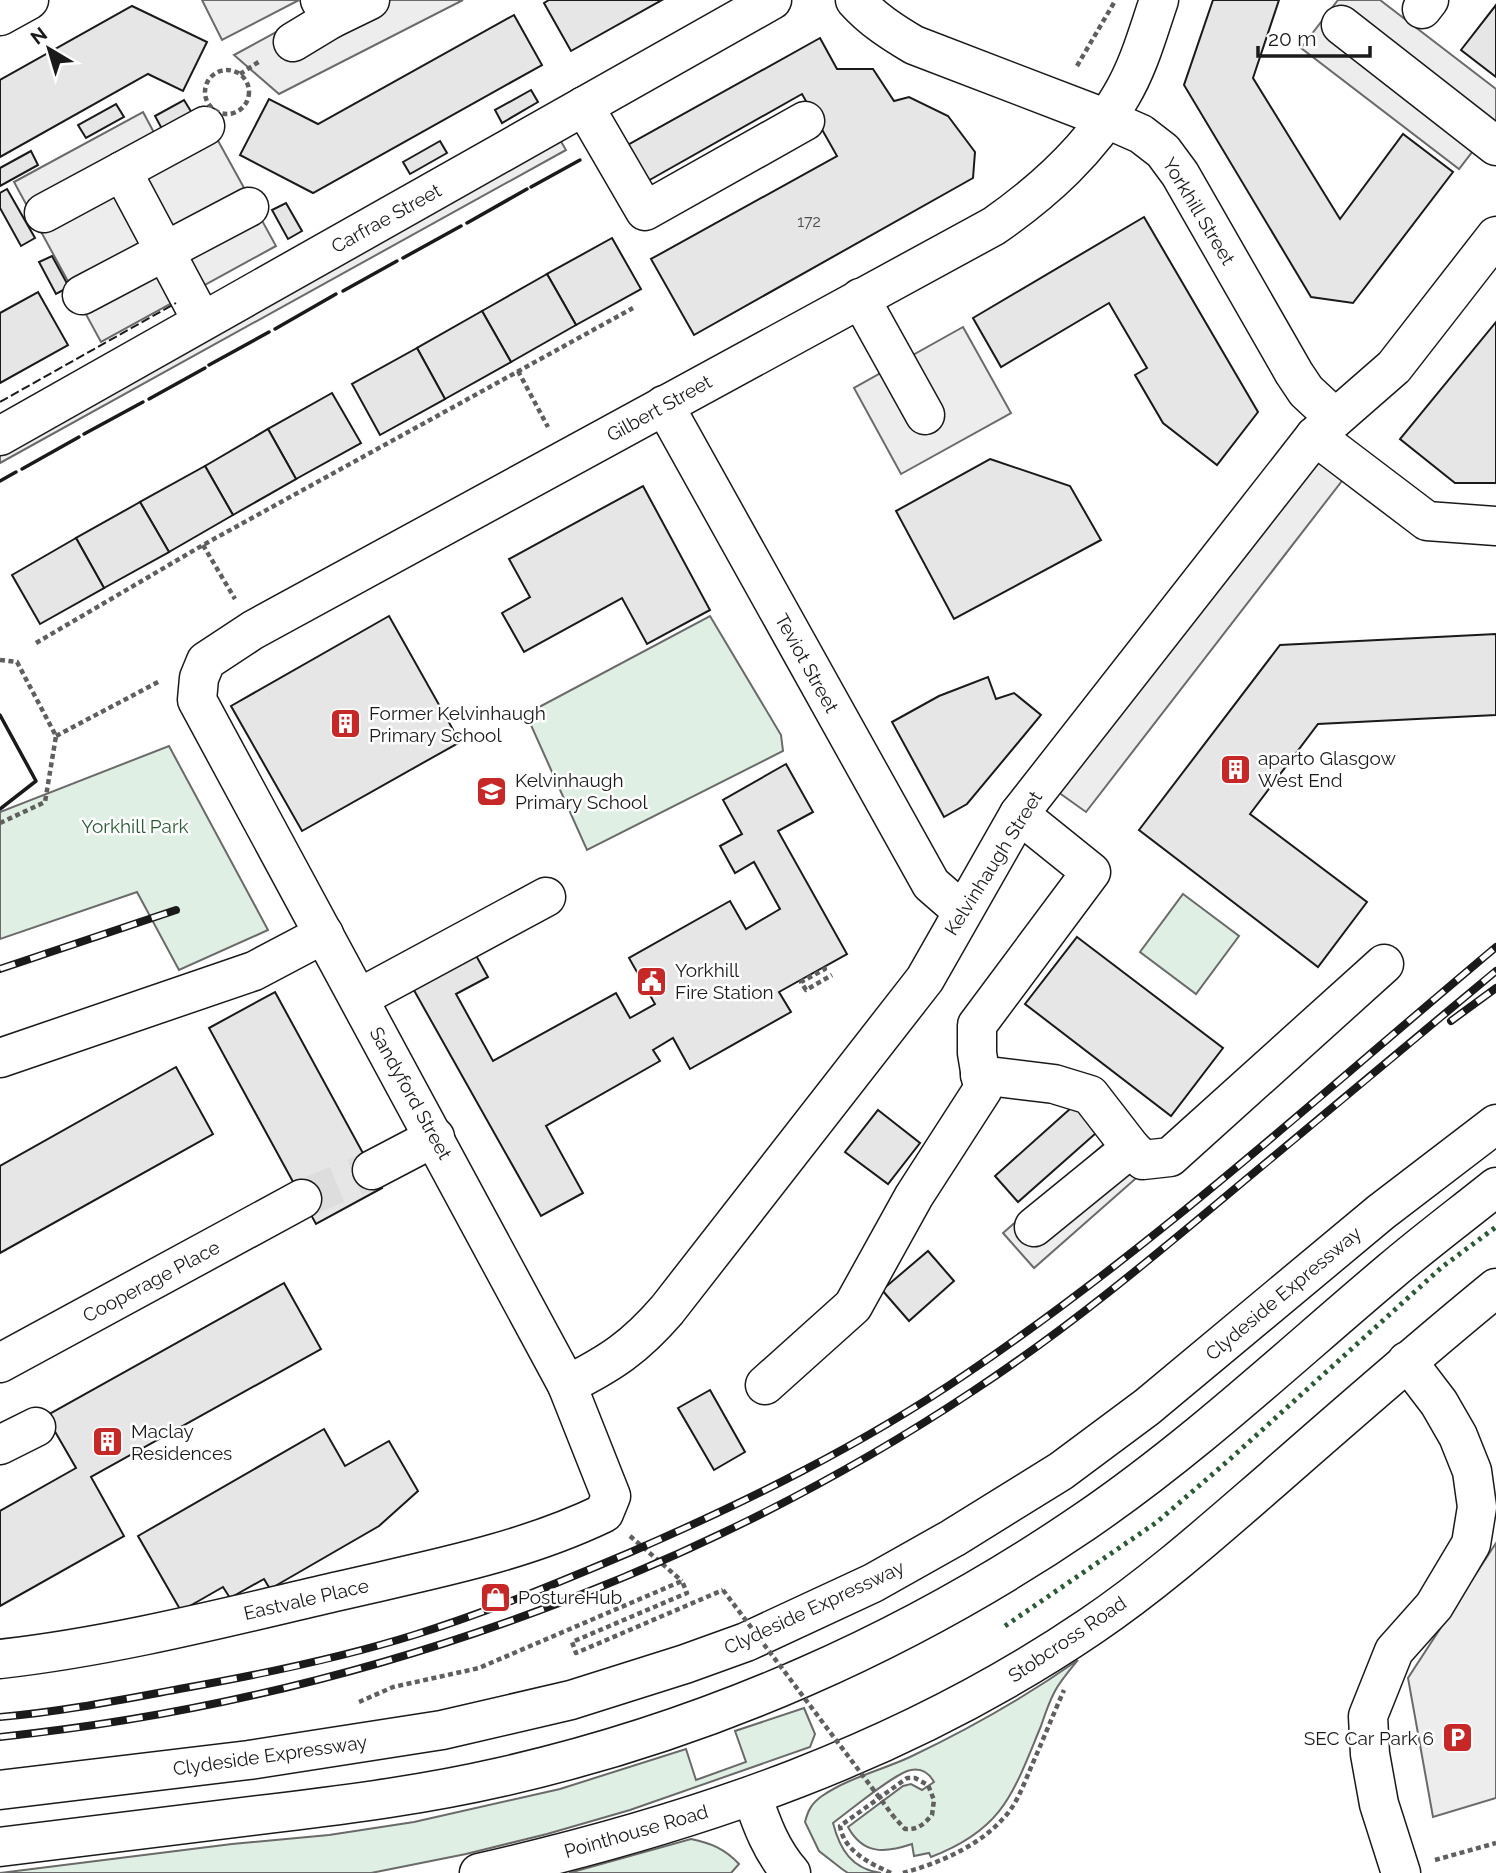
<svg xmlns="http://www.w3.org/2000/svg" width="1496" height="1873" font-family="Raleway,sans-serif">
	<style>
		.green { fill: #e0efe3; stroke: #6a6a6a; stroke-width: 2 }
		.parking { fill: #ededed; stroke: #6a6a6a; stroke-width: 2 }
		.building { fill: #e6e6e6; stroke: #1a1a1a; stroke-width: 2 }
		.lines { fill: none; stroke-linecap: round; stroke-linejoin: round }
		.minor-tunnel { stroke: #ddd; stroke-width: 38; stroke-dasharray: 38 19; stroke-linecap: butt }
		.minor-casing { stroke: #1a1a1a; stroke-width: 41 }
		.major-casing { stroke: #1a1a1a; stroke-width: 41 }
		.path { stroke: #5f5f5f; stroke-width: 4.5; stroke-dasharray: 5 3.5; stroke-linecap: butt }
		.minor { stroke: #fff; stroke-width: 38 }
		.major { stroke: #fff; stroke-width: 38 }
		.rail-casing { stroke: #1a1a1a; stroke-width: 8 }
		.rail { stroke: #fff; stroke-width: 5; stroke-dasharray: 16; stroke-linecap: butt }
		.path-bridge { stroke: #5f5f5f; stroke-width: 4.5; stroke-dasharray: 5 3.5; stroke-linecap: butt }
		.hedge { stroke: #2b5a34; stroke-width: 5; stroke-dasharray: 3.5 5; stroke-linecap: butt }
		.fence { stroke: #1a1a1a; stroke-width: 2; stroke-dasharray: 9 3.5; stroke-linecap: butt }
		.wall { stroke: #1a1a1a; stroke-width: 3.5 }
		.labels { text-anchor: middle; stroke-width: 5; stroke-linejoin: round; paint-order: stroke }
		.number-label { font-size: 16px; fill: #4d4d4d }
		.street-label { font-size: 19px; fill: #1a1a1a; stroke: #fff }
		.poi-label { font-size: 19px; fill: #1a1a1a; stroke: #fff; text-anchor: start }
		.park-label { font-size: 19px; fill: #2b5a34; stroke: #fff }
	</style>
	<rect width="100%" height="100%" fill="#fff"/>
	<g class="green">
		<path d="M710 616 781 735 783 751 587 850 526 714Z"/>
		<path d="M169 746 268 930 179 970 137 892 0 939V812Z"/>
		<path d="M1183 894 1239 936 1196 994 1140 952Z"/>
		<path d="M1078 1660C1070 1670 1061 1680 1055 1691 1049 1702 1045 1714 1041 1726 1013 1793 1004 1829 931 1857L929 1853 914 1856 912 1844C885 1853 863 1855 848 1827L903 1786 911 1784 922 1790 934 1782C929 1773 922 1768 911 1770 896 1772 848 1812 833 1823 840 1850 852 1869 881 1873H848L842 1869 819 1851 805 1822C808 1810 812 1803 822 1796 848 1778 882 1770 910 1757 969 1729 1024 1698 1078 1660Z"/>
		<path d="M804 1708 815 1734 810 1747 630 1810 547 1834 466 1854 371 1873H0L232 1844 329 1835 414 1822 560 1789 686 1749 696 1780 746 1762 735 1731Z"/>
		<path d="M691 1839C711 1843 725 1849 739 1864L731 1873H569Z"/>
	</g>
	<g class="parking">
		<path d="M202 0H299L222 40Z"/>
		<path d="M311 0H463L279 94 234 55 315 11Z"/>
		<path d="M1338 0H1380L1496 89V121L1459 169 1301 48Z"/>
		<path d="M143 112 159 142 205 117 276 246 101 342 14 182Z"/>
		<path d="M559 138 566 150 0 463V448Z"/>
		<path d="M963 327 1011 413 901 474 854 388Z"/>
		<path d="M1306 447 1345 477 1086 812 1044 782Z"/>
		<path d="M1111 1138 1142 1173 1034 1268 1003 1233Z"/>
		<path d="M1496 1543V1798L1433 1817 1408 1678Z"/>
	</g>
	<g class="building">
		<path d="M549 0H662L571 51 544 3Z"/>
		<path d="M1213 0H1279L1253 78 1340 219 1403 134 1453 172 1353 303 1311 297 1184 85Z"/>
		<path d="M1496 5V77L1461 50Z"/>
		<path d="M132 6 207 42 183 91 148 74 0 157V80Z"/>
		<path d="M514 15 542 65 313 193 240 155 269 99 318 124Z"/>
		<path d="M820 38 837 69H873L894 101 909 97 948 116 975 152 973 178 694 335 651 259 837 156 802 94 646 182 626 146Z"/>
		<path d="M531 90 538 102 502 123 495 110Z"/>
		<path d="M184 100 192 113 162 129 155 116Z"/>
		<path d="M116 104 124 117 86 138 78 125Z"/>
		<path d="M440 141 447 153 410 174 403 162Z"/>
		<path d="M31 151 38 165 0 186V168Z"/>
		<path d="M7 189 35 238 21 246 0 208V193Z"/>
		<path d="M286 203 302 231 288 239 272 210Z"/>
		<path d="M1144 217 1258 412 1217 465 1163 423 1135 375 1147 368 1109 303 1001 367 973 318Z"/>
		<path d="M612 238 641 289 576 325 547 274Z"/>
		<path d="M52 256 69 287 56 294 39 262Z"/>
		<path d="M547 274 576 325 511 362 482 311Z"/>
		<path d="M38 292 68 345 0 383V313Z"/>
		<path d="M482 311 511 362 445 399 417 348Z"/>
		<path d="M1496 322V483H1455L1400 439Z"/>
		<path d="M417 348 445 399 380 435 352 384Z"/>
		<path d="M332 393 361 443 296 479 268 429Z"/>
		<path d="M268 429 296 479 233 515 205 466Z"/>
		<path d="M990 459 1070 486 1101 540 954 619 896 511Z"/>
		<path d="M205 466 233 515 169 552 140 502Z"/>
		<path d="M643 486 710 610 647 644 622 598 524 652 502 613 530 597 509 559Z"/>
		<path d="M140 502 169 552 104 588 76 538Z"/>
		<path d="M76 538 104 588 40 624 12 575Z"/>
		<path d="M389 616 460 742 302 831 231 706Z"/>
		<path d="M1496 634V715L1318 724 1250 814 1367 902 1318 967 1139 830 1280 645Z"/>
		<path d="M988 677 996 699 1014 693 1041 715 967 804 944 817 892 722 939 696Z"/>
		<path d="M786 764 813 812 778 831 847 954 779 992 791 1012 690 1069 673 1038 653 1050 660 1061 546 1126 583 1193 541 1216 411 985 473 950 488 977 456 994 493 1061 616 993 630 1018 655 1004 629 958 730 901 746 929 780 909 754 862 735 873 720 846 742 834 723 800Z"/>
		<path d="M1077 937 1223 1048 1171 1116 1025 1004Z"/>
		<path d="M275 992 382 1188 316 1224 209 1028Z"/>
		<path d="M176 1067 213 1134 0 1253V1166Z"/>
		<path d="M1080 1100 1104 1126 1018 1202 995 1176Z"/>
		<path d="M878 1110 920 1143 888 1184 845 1152Z"/>
		<path d="M928 1251 954 1281 909 1321 882 1290Z"/>
		<path d="M284 1283 321 1349 91 1477 124 1536 0 1606V1511L76 1468 46 1416Z"/>
		<path d="M710 1390 745 1452 714 1470 678 1408Z"/>
		<path d="M324 1429 345 1466 389 1441 418 1491 379 1526 270 1589 264 1579 230 1598 223 1587 181 1611 138 1536Z"/>
	</g>
	<g class="lines">
		<path class="minor-tunnel" d="M302 1199 372 1170"/>
		<defs>
			<g id="minor">
				<path d="M855 0C872 19 892 32 914 45L1107 119 1141 134 1163 151 1180 174 1294 373 1306 391 1335 418"/>
				<path d="M1422 9 1429 0"/>
				<path d="M0 16 29 0"/>
				<path d="M331 19 370 0"/>
				<path d="M1341 25 1496 146"/>
				<path d="M293 42 331 19 320 0"/>
				<path d="M584 106 645 211 805 121"/>
				<path d="M44 213 122 171"/>
				<path d="M82 295 249 207"/>
				<path d="M860 298 925 415"/>
				<path d="M202 321 122 171 205 126"/>
				<path d="M664 405 931 884 962 911"/>
				<path d="M0 436 772 0"/>
				<path d="M1315 436 1427 521 1496 526"/>
				<path d="M359 998 546 897"/>
				<path d="M0 1058 254 971 324 934"/>
				<path d="M980 1075 1054 1084 1090 1095 1131 1148 1034 1227"/>
				<path d="M1131 1148 1143 1160 1170 1157 1384 964"/>
				<path d="M372 1170 435 1137"/>
				<path d="M0 1363 302 1199"/>
				<path d="M567 1385C611 1363 635 1347 667 1310L925 979 1019 814 1315 436 1394 367 1496 236"/>
				<path d="M765 1385 853 1306 914 1196 983 1089 977 1053V1025L1091 872 1019 814"/>
				<path d="M0 1445 36 1427"/>
				<path d="M0 1659C115 1646 227 1617 339 1591 429 1570 521 1553 604 1513L611 1496 567 1385 197 700 199 678 206 661 253 630 994 226C1044 191 1090 150 1121 96 1139 66 1148 32 1159 0"/>
				<path d="M752 1796C762 1825 771 1850 791 1873"/>
				<path d="M479 1873C698 1823 904 1753 1091 1626 1156 1582 1214 1530 1273 1479 1347 1414 1420 1350 1496 1288"/>
				<path d="M1401 1873 1379 1804 1370 1754 1368 1716 1394 1651 1434 1606 1471 1544 1477 1507 1472 1471 1458 1436 1439 1403 1407 1361"/>
			</g>
			<g id="major">
				<path d="M0 1790 249 1760 442 1730 571 1700 685 1664 746 1642 873 1583 953 1538 1061 1471 1147 1407 1381 1212 1496 1124"/>
				<path d="M0 1847C92 1836 184 1825 276 1813 351 1804 427 1794 501 1777 709 1730 908 1642 1084 1522 1194 1447 1290 1356 1391 1271 1425 1242 1461 1215 1496 1187"/>
			</g>
		</defs>
		<use href="#minor" class="minor-casing"/>
		<use href="#major" class="major-casing"/>
		<g class="path">
			<path d="M1077 66 1115 1"/>
			<circle cx="227" cy="92" r="22"/>
			<path d="M240 74 260 61"/>
			<path d="M518 371 548 427"/>
			<path d="M203 545 235 599"/>
			<path d="M36 643 203 545 633 308"/>
			<path d="M0 660 17 662 56 736 45 802 0 823"/>
			<path d="M56 736 160 681"/>
			<path d="M824 967 825 969 801 982 806 990 832 975"/>
			<path d="M630 1536 682 1581"/>
			<path d="M359 1702 393 1687 479 1668 682 1581 687 1593 572 1642 576 1653 723 1590"/>
			<path d="M1435 1860 1496 1843"/>
			<path d="M891 1873C869 1863 844 1851 840 1826L907 1778H915L928 1785 934 1800 932 1815C924 1824 918 1830 905 1829L894 1817"/>
			<path d="M903 1873C942 1862 982 1845 1008 1813 1019 1799 1025 1781 1032 1765 1043 1740 1053 1715 1064 1690"/>
		</g>
		<use href="#minor" class="minor"/>
		<use href="#major" class="major"/>
		<defs>
			<g id="rail">
				<path d="M0 969 176 910"/>
				<path d="M1451 1021 1496 988"/>
				<path d="M0 1717C60 1712 120 1700 179 1689 258 1675 337 1659 414 1635 488 1612 560 1582 631 1552 748 1501 860 1446 966 1374 1154 1247 1322 1093 1496 947"/>
				<path d="M0 1737C342 1701 686 1582 973 1391 1066 1330 1152 1258 1238 1186 1324 1115 1410 1043 1496 971"/>
			</g>
		</defs>
		<use href="#rail" class="rail-casing"/>
		<use href="#rail" class="rail"/>
		<path class="path-bridge" d="M723 1590 894 1817"/>
		<path class="hedge" d="M1005 1626 1157 1522 1229 1460 1442 1267 1496 1227"/>
		<path class="fence" d="M0 402 176 303"/>
		<g class="wall">
			<path d="M531 187 580 160"/>
			<path d="M467 223 527 189"/>
			<path d="M403 258 461 226"/>
			<path d="M343 291 397 261"/>
			<path d="M275 329 336 294"/>
			<path d="M209 365 269 332"/>
			<path d="M149 399 205 368"/>
			<path d="M84 434 143 402"/>
			<path d="M22 469 79 437"/>
			<path d="M0 481 16 472"/>
			<path d="M0 715 36 781 0 809"/>
		</g>
	</g>
	<defs>
		<symbol id="building-square" viewBox="-11 -11 22 22"><rect x="-9" y="-9" width="18" height="18" rx="4" fill="#c62828" stroke="#fff"/><path d="M-4-6H4V6H1V3H-1V6H-4ZM-2.5-4.3h1.7v1.8h-1.7ZM.8-4.3h1.7v1.8H.8ZM-2.5-1h1.7V.8h-1.7ZM.8-1h1.7V.8H.8Z" fill="#fff"/></symbol>
		<symbol id="school-square" viewBox="-11 -11 22 22"><rect x="-9" y="-9" width="18" height="18" rx="4" fill="#c62828" stroke="#fff"/><path d="M0-5L7-2L0 1L-7-2ZM-4 1L0 2.5L4 1V4Q0 6-4 4Z" fill="#fff"/></symbol>
		<symbol id="civic-square" viewBox="-11 -11 22 22"><rect x="-9" y="-9" width="18" height="18" rx="4" fill="#c62828" stroke="#fff"/><path d="M-.6-6.5H3V-4.5H.6V-3L4-1V1h2V6H-6V1h2V-1L-.6-3ZM-1.2 2.5V6h2.4V2.5Z" fill="#fff"/></symbol>
		<symbol id="shop-square" viewBox="-11 -11 22 22"><rect x="-9" y="-9" width="18" height="18" rx="4" fill="#c62828" stroke="#fff"/><path d="M-5-2.5h2.3a2.7 3.5 0 0 1 5.4 0H5L5.5 6h-11ZM-1.5-2.5h3a1.5 2.3 0 0 0-3 0Z" fill="#fff"/></symbol>
		<symbol id="parking-square" viewBox="-11 -11 22 22"><rect x="-9" y="-9" width="18" height="18" rx="4" fill="#c62828" stroke="#fff"/><path d="M-3.5-5.5H1a3.5 3.5 0 0 1 0 7H-1V5.5H-3.5ZM-1-3.4V-.6H.8a1.4 1.4 0 0 0 0-2.8Z" fill="#fff"/></symbol>
	</defs>
	<g fill-rule="evenodd">
		<use href="#building-square" x="328" y="706" width="35" height="35"/>
		<use href="#building-square" x="1218" y="752" width="35" height="35"/>
		<use href="#school-square" x="474" y="774" width="35" height="35"/>
		<use href="#civic-square" x="634" y="964" width="35" height="35"/>
		<use href="#building-square" x="90" y="1424" width="35" height="35"/>
		<use href="#shop-square" x="478" y="1580" width="35" height="35"/>
		<use href="#parking-square" x="1440" y="1720" width="35" height="35"/>
	</g>
	<g class="labels">
		<g class="number-label">
			<text x="809" y="227">172</text>
		</g>
		<g class="street-label">
			<text transform="translate(1199 211) rotate(59)" y="7">Yorkhill Street</text>
			<text transform="translate(386 218) rotate(-29)" y="7">Carfrae Street</text>
			<text transform="translate(659 408) rotate(-29)" y="7">Gilbert Street</text>
			<text transform="translate(807 663) rotate(61)" y="7">Teviot Street</text>
			<text transform="translate(993 863) rotate(-58)" y="7">Kelvinhaugh Street</text>
			<text transform="translate(411 1093) rotate(61)" y="7">Sandyford Street</text>
			<text transform="translate(151 1281) rotate(-28)" y="7">Cooperage Place</text>
			<text transform="translate(1283 1293) rotate(-40)" y="7">Clydeside Expressway</text>
			<text transform="translate(306 1599) rotate(-13)" y="7">Eastvale Place</text>
			<text transform="translate(814 1607) rotate(-25)" y="7">Clydeside Expressway</text>
			<text transform="translate(1067 1639) rotate(-34)" y="7">Stobcross Road</text>
			<text transform="translate(270 1755) rotate(-8)" y="7">Clydeside Expressway</text>
			<text transform="translate(636 1831) rotate(-16)" y="7">Pointhouse Road</text>
		</g>
		<g class="poi-label">
			<text x="369" y="720">Former Kelvinhaugh<tspan x="369" dy="22">Primary School</tspan></text>
			<text x="1258" y="765">aparto Glasgow<tspan x="1258" dy="22">West End</tspan></text>
			<text x="515" y="787">Kelvinhaugh<tspan x="515" dy="22">Primary School</tspan></text>
			<text x="675" y="977">Yorkhill<tspan x="675" dy="22">Fire Station</tspan></text>
			<text x="131" y="1438">Maclay<tspan x="131" dy="22">Residences</tspan></text>
			<text x="518" y="1604">PostureHub</text>
			<text x="1434" y="1745" text-anchor="end">SEC Car Park 6</text>
		</g>
		<g class="park-label">
			<text x="135" y="833">Yorkhill Park</text>
		</g>
	</g>
	<g transform="translate(49 49) rotate(322)" stroke="#ffffff" stroke-width="5" paint-order="stroke">
	<path d="M0-5L12 26L0 18L-12 26Z" fill="#1a1a1a"/>
	<text y="-10" font-size="19" font-weight="bold" text-anchor="middle" fill="#1a1a1a">N</text>
	</g>
	<path d="M1258 46v10h112v-10" fill="none" stroke="#1a1a1a" stroke-width="3.5"/>
	<text x="1268" y="46" font-size="21" fill="#1a1a1a" stroke="#ffffff" stroke-width="5" paint-order="stroke">20 m</text>
</svg>
